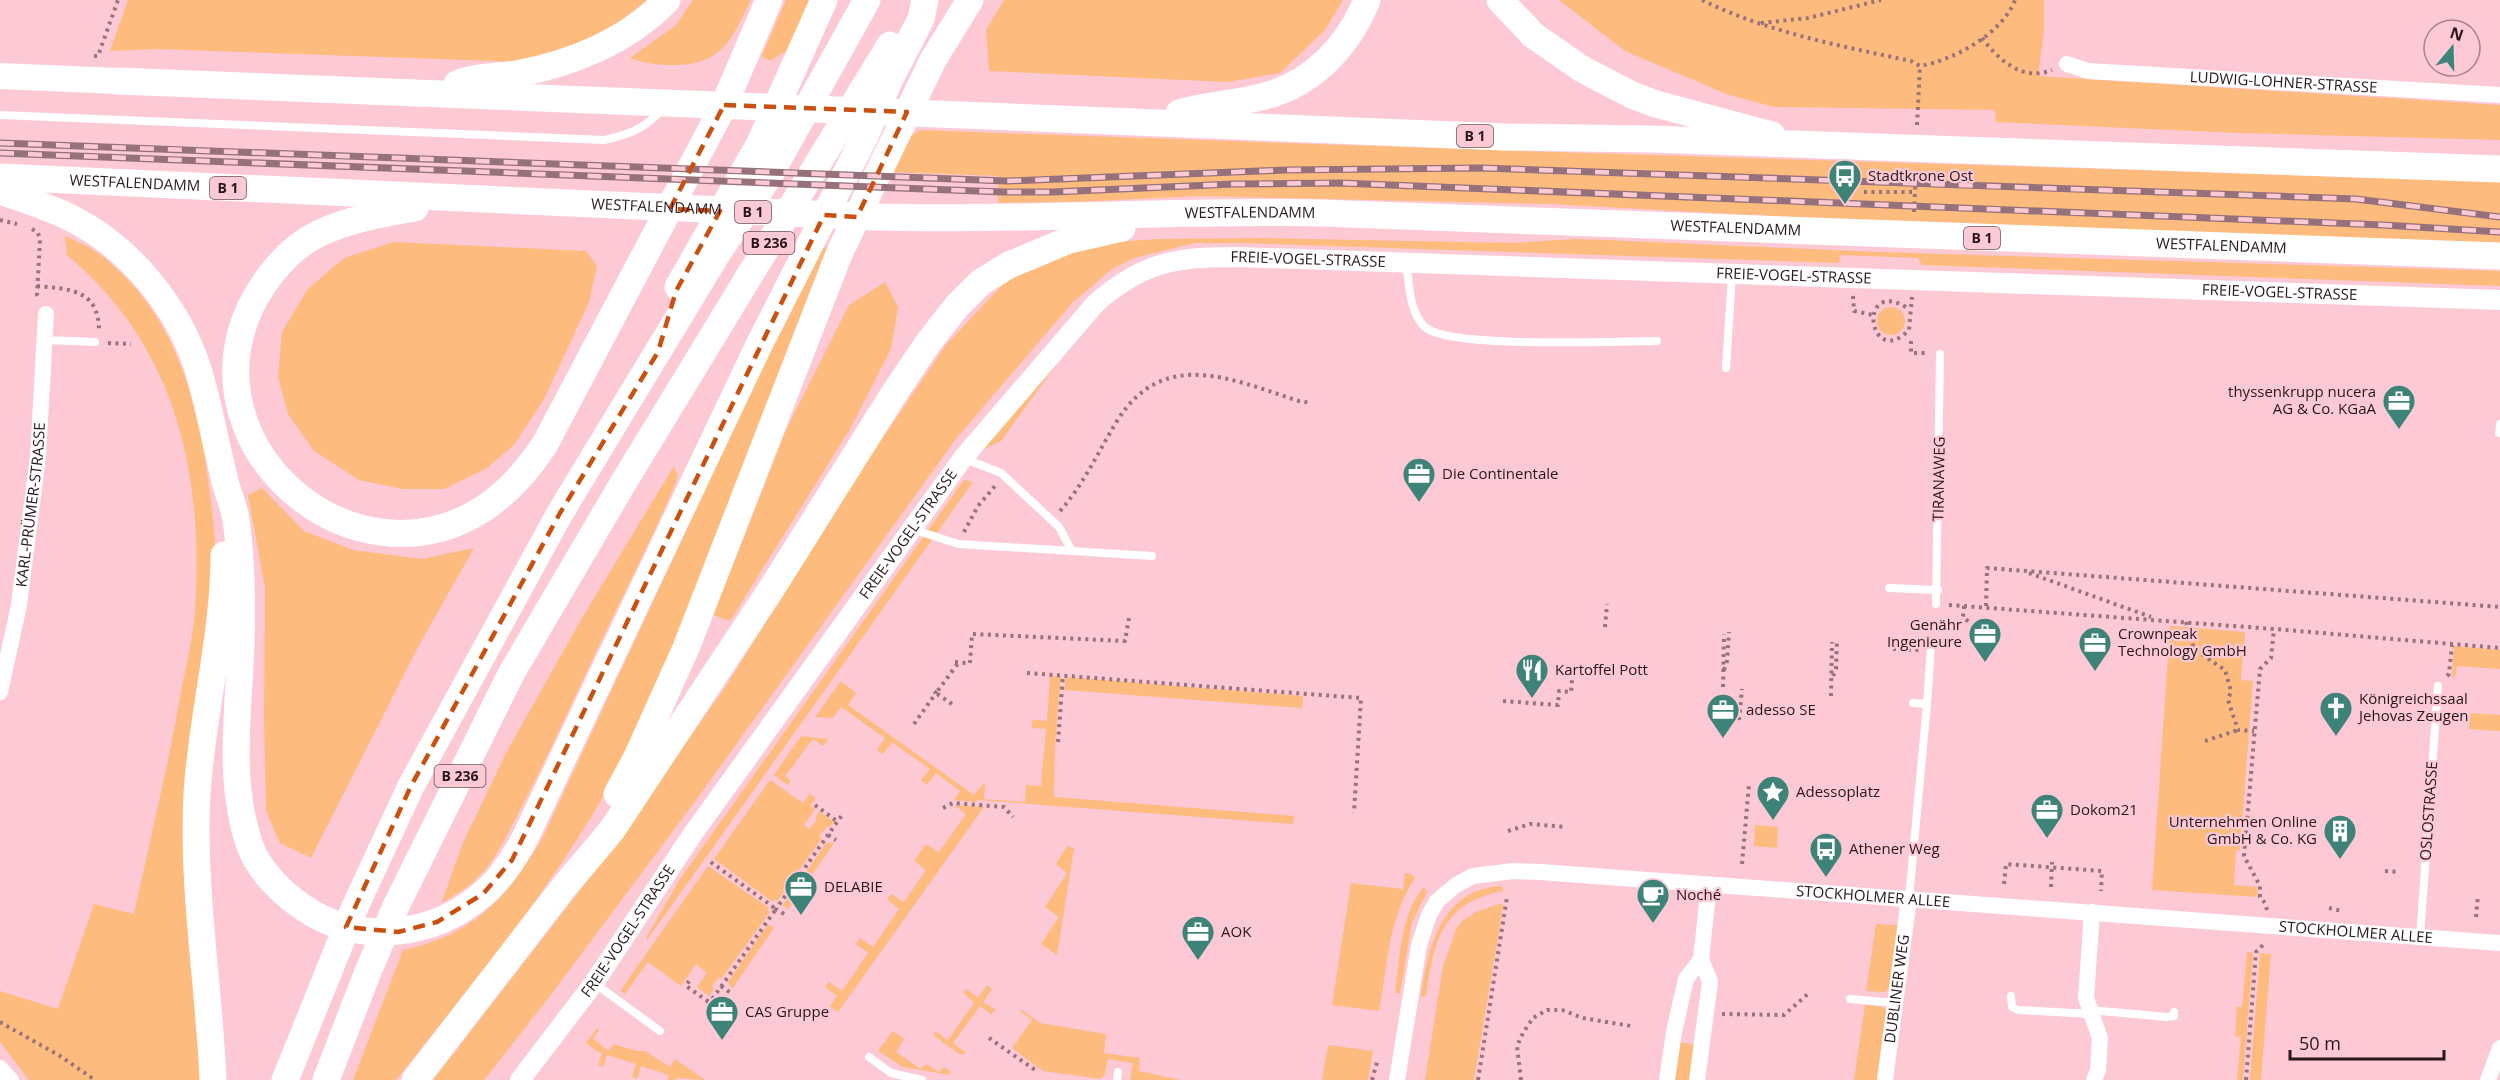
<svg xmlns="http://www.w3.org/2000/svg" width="2500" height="1080" font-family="'Open Sans',sans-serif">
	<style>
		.green { fill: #febb7e }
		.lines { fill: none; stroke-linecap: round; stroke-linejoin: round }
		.path { stroke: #97737c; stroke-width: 4; stroke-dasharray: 3 4.5; stroke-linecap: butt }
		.service { stroke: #fff; stroke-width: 8 }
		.minor { stroke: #fff; stroke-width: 16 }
		.tertiary { stroke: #fff; stroke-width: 20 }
		.primary { stroke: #fff; stroke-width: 26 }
		.trunk { stroke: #fff; stroke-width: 27 }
		.rail-casing { stroke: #95727b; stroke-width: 7 }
		.rail { stroke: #fcc9d5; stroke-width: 4.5; stroke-dasharray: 14; stroke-linecap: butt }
		.marked { fill: none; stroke: #cb4f0e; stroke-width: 4.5; stroke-dasharray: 12 8; stroke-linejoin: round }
		.labels { text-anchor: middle; stroke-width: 4.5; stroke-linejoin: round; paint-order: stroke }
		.shield { fill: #fcc9d5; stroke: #684c54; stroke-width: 1.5 }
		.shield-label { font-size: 14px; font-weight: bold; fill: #29171c }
		.street-label { font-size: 15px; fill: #29171c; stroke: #fcc9d5 }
		.poi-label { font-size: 15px; fill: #29171c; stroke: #fcc9d5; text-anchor: start }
	</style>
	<rect width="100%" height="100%" fill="#fcc9d5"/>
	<g class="green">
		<path d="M128 0H647L615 25 579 44 523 62 158 49 110 51Z"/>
		<path d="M693 0H751C732 38 723 64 676 65 658 65 646 64 630 58L675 26Z"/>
		<path d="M786 0H809L788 50 770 61 762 56Z"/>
		<path d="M1004 0H1343L1325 30 1280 73 1227 82 989 71 986 30Z"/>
		<path d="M1559 0H2044V31L2038 76 2500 105V140L2238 133 1996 122 1995 110 1775 107 1729 95 1625 51Z"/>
		<path d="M920 130C1446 150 1973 164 2500 182V243L1810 218 1551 204 1197 196 1096 201 998 203V176L891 172 906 139Z"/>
		<path d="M65 236C76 241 88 246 98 253 189 321 206 436 215 542L204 1080H29L0 1042V991L58 1009 94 904 134 914C150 840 168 767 181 692 186 666 193 638 195 611 204 474 177 347 67 255Z"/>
		<path d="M1262 238 1514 243 1575 239 1606 240 1878 252 2500 271V286L1922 265 1918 258 1840 255 1839 263 1241 243H1195L1134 258 1112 269 1073 302 955 440 699 796 550 996 484 1080H433L605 858 726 686 869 458 946 345 1006 281 1055 253 1115 242 1158 239Z"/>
		<path d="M394 242 586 251 597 266 589 302 566 352 544 399 514 445 487 468 444 489H403L359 480 314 451 288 414 278 377 282 332 307 290 344 258Z"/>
		<path d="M819 247 832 248C794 343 756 439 719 535 687 616 656 699 615 775 556 885 473 982 396 1080H353L403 950C474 935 508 897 543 837Z"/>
		<path d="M885 282 898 307 891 349 850 429 730 621 713 615 786 430 849 305Z"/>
		<circle cx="1891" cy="321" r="14"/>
		<path d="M1069 347 1001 441 979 452Z"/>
		<path d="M674 466 678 477C651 543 617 606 587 671 565 718 544 764 520 810 510 829 501 849 488 866 477 881 459 894 442 902L462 845 506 753 582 618Z"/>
		<path d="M964 480 973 482 647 940 646 938 680 879Z"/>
		<path d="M262 488 304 531 353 550 422 559 474 548 418 647 311 858 280 843 266 811 264 718 265 588 248 495Z"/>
		<path d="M2170 626 2245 632 2241 680 2253 681 2240 850H2236L2234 885 2258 887 2257 897 2152 890Z"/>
		<path d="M2454 646 2500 650V669L2457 666 2455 678 2452 677Z"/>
		<path d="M1050 676 1061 677 1055 744 1054 797 1294 816 1293 824 978 800 976 802 954 800 960 791 936 773 927 785 921 780 930 769 892 742 883 754 877 750 885 738 841 707 833 718 815 717 841 681 856 693 848 705 974 795 983 784H985L984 799 1025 802 1026 785 1041 786 1046 729 1032 728V720L1047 721Z"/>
		<path d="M1066 677 1303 696 1302 708 1064 690Z"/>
		<path d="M2471 713 2500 715V731L2469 729Z"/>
		<path d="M801 736 828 739 823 746 813 739 785 776 791 781 788 785 774 775Z"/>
		<path d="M770 780 803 803 810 794 816 798 810 806 815 809 804 825 809 829 817 820 815 818 819 811 834 822 829 828 827 826 819 837 822 838 777 901 775 899 773 902 714 859Z"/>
		<path d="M954 805 984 807 838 1012 830 1006 837 996 825 987 829 982 842 991 868 953 856 944 860 938 873 947 899 909 887 899 891 894 904 902 926 870 914 861 926 844 939 852 966 814Z"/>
		<path d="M1755 825 1778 827 1777 848 1754 846Z"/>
		<path d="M832 842 834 843 788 909 783 905 827 842 830 844Z"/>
		<path d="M1067 846 1074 848 1057 955 1041 944 1059 917 1045 907 1067 873 1056 864Z"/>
		<path d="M708 866 769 908 767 910 770 912 722 978 719 977 712 986 714 989 709 996 697 987 707 973 696 964 681 986 648 962 625 994 621 991 627 981Z"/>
		<path d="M1405 873 1411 874 1415 878C1388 917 1388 966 1379 1011L1332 1005 1351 883 1403 889Z"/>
		<path d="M1502 886 1503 891C1441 903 1434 941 1426 996L1421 997C1428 947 1441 889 1502 886Z"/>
		<path d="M1424 887 1427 892 1412 922 1400 993H1395C1400 959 1400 914 1424 887Z"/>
		<path d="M1502 903 1503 907 1474 1080H1425L1443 966 1456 930 1461 922 1476 912Z"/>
		<path d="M768 924 774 928 732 989 728 982Z"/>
		<path d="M1876 924 1898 925 1889 988 1885 992 1866 991Z"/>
		<path d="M2247 952 2253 953 2243 1080H2237L2241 1037 2235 1036 2237 1007H2242Z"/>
		<path d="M2260 953 2271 954 2261 1080H2250Z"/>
		<path d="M987 985 992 989 983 1002 996 1010 991 1014 980 1006 953 1043 966 1053 961 1055 934 1036 935 1031 948 1040 974 1003 963 992 967 989 978 998Z"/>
		<path d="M1865 1005 1883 1007 1887 1012 1877 1080H1854Z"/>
		<path d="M1021 1009 1040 1023 1106 1034 1104 1053 1140 1058 1139 1071 1181 1080H1130L1133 1063 1108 1059 1105 1074 1101 1079 1043 1071 1012 1048 1032 1020 1020 1011Z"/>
		<path d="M597 1028 599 1030 593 1039 609 1051 614 1044 637 1051H645L670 1067 675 1059 705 1080 676 1078 675 1080H668L669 1075 641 1066 637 1079 632 1077 636 1064 607 1055 603 1067 598 1065 602 1053 595 1050 586 1043Z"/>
		<path d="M893 1031 904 1039 896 1052 921 1069 926 1064 939 1072 944 1067 950 1071V1075L903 1067 878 1051Z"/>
		<path d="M1679 1042 1695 1045 1690 1080H1673Z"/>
		<path d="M1328 1045 1373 1051 1368 1080H1322Z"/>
	</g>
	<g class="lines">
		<g class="path">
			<path d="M1702 0C1767 32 1840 46 1911 61L1920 66C1954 60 2002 34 2015 0"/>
			<path d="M1761 23 1808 18 1881 0"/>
			<path d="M1982 38C1999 60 2022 82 2052 70"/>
			<path d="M94 56H98L118 0"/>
			<path d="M1917 125 1920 66"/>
			<path d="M1864 192H1915"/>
			<path d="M1914 212 1916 171"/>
			<path d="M0 220 17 224"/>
			<path d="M32 229 38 233 40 240 37 295 39 299"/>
			<path d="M37 286C71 289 99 290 99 331"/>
			<path d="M1853 296 1854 311 1873 315"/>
			<path d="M1906 307C1856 278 1869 371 1909 330L1912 297"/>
			<path d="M1911 341V353H1927"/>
			<path d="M108 343 131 344"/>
			<path d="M1060 511C1084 484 1098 452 1117 421 1164 346 1233 380 1299 401L1311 403"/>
			<path d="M964 532 978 506 995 486"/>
			<path d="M2029 573 2151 617"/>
			<path d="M1949 605 2274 629 2500 648"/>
			<path d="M1964 606 1963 617 1971 624"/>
			<path d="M1986 606 1987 568 2500 607"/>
			<path d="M2186 622 2194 649 2225 670 2231 691 2228 700 2238 730 2254 731"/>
			<path d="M1605 627 1607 604"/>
			<path d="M1893 649 1919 650"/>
			<path d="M955 662 966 663"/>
			<path d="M970 663 972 634 1125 641 1129 618"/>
			<path d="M1724 670 1727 661 1729 632"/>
			<path d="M1027 673 1361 698 1354 813"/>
			<path d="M1833 676 1836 669 1837 640"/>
			<path d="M2447 676 2449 674 2452 645"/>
			<path d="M1723 687 1724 634"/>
			<path d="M1831 696 1832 642"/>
			<path d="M1503 701 1558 705 1559 691 1571 692 1573 667"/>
			<path d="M952 704 936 693 959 662"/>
			<path d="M1739 720 1742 689"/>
			<path d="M914 724 936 693 934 691"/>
			<path d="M2205 741 2238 730"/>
			<path d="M1058 742 1063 675"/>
			<path d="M815 805 838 822"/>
			<path d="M943 808 953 803 1004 807 1013 817"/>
			<path d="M1508 831 1530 824 1566 827"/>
			<path d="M828 835 836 840"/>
			<path d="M1742 864 1749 784"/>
			<path d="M2385 871 2398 872"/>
			<path d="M2004 884 2006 864 2102 871 2101 891"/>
			<path d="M2051 887 2052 862"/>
			<path d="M2329 908 2342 911"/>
			<path d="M2267 910 2265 903 2260 897V886L2244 856 2260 669 2271 658 2274 629"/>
			<path d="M784 914 776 909 842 815"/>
			<path d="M2476 917 2478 895"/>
			<path d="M689 981 686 986 709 1002"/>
			<path d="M721 986 732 994"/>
			<path d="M708 1005 776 909 708 860"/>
			<path d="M1722 1014 1784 1015 1810 992"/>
			<path d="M0 1022 60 1056 95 1080"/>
			<path d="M989 1038 1038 1072"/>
			<path d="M1372 1080 1378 1059"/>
			<path d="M1478 1080 1507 897"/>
			<path d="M1521 1080 1517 1046 1523 1033 1533 1018 1547 1010H1562L1583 1018 1631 1026"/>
			<path d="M2246 1080 2256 952 2264 944"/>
		</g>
		<g class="service">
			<path d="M0 115 604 140C628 135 647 128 663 108"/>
			<path d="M1406 262C1409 282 1409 313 1425 327 1449 349 1617 341 1657 341"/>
			<path d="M45 340 95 342"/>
			<path d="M1726 368 1732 274"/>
			<path d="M2499 433 2500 424"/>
			<path d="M963 458 1001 473 1059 527 1072 551"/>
			<path d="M912 529 958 544 1152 556"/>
			<path d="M1889 588 1938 590"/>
			<path d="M1936 604 1940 354"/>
			<path d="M1927 704 1931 646"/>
			<path d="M1909 898 1927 704 1913 703"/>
			<path d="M2420 937 2438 686"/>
			<path d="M594 983 660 1031"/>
			<path d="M2011 996 2012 1007 2018 1010 2091 1014"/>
			<path d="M1850 999 1896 1003"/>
			<path d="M2090 1010 2167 1017 2174 1016V1012"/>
			<path d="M869 1057 891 1073 922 1080"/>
			<path d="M1117 1080 1118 1072"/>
		</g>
		<g class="minor">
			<path id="s1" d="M2067 64 2088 71 2500 95"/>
			<path id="s2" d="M0 692 19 605 38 457 46 314"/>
			<path d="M2092 912 2086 998 2100 1038 2098 1070 2094 1080"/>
			<path d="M0 1068 11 1080"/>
			<path id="s3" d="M1397 1080 1419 945 1429 915 1437 901 1456 885 1473 876 1513 871 1540 872 2500 943"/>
			<path d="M1667 1080 1674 1032 1686 979 1701 959"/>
			<path d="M1697 1080 1710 982 1701 959 1709 885"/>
			<path id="s4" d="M1885 1080 1909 898"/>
			<path d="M2488 1080 2500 1048"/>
		</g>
		<path class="tertiary" id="s5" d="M520 1080 594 983 692 835 963 458 1096 303C1144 261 1177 257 1238 257L2500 300"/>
		<path class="primary" d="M0 76 118 81"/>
		<g class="trunk">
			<path d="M1500 0 1533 35 1582 69 1632 95 1656 104 1772 135"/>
			<path d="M118 81 1505 137 1649 139 2500 169"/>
			<path d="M457 84C475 76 496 77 516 74 571 64 628 41 667 0"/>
			<path d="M1179 113C1206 105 1234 104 1261 97 1312 85 1348 47 1367 0"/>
			<path id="s6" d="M0 177 877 217C1025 221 1172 210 1320 213L2500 256"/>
			<path d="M0 191C24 199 50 207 73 219 131 249 178 307 198 369 209 405 215 441 224 477 227 492 234 505 236 520 242 560 242 601 241 642 239 710 227 780 250 846 259 871 283 894 304 908 360 946 434 937 484 893 501 879 513 859 524 840L758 347 865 136 890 79 921 19 925 0"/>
			<path d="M415 208C382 214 349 219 318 234 289 248 265 278 251 306 184 448 353 592 483 509 509 492 528 470 545 444L724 105 769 0"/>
			<path d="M678 287 759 145 824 0"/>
			<path d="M617 794 637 757 686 648 839 254 933 60 970 0"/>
			<path d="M213 1080C209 984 192 890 197 794 202 714 224 636 224 555"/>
			<path d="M285 1080 354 909 411 786 560 513 717 254 768 178 867 0"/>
			<path d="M326 1080 367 974 397 904 511 674 622 485 890 45"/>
			<path d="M415 1080 564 887 612 830 772 588 895 392 928 343 957 306 981 282 1009 265 1069 240 1122 228"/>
		</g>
		<defs>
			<g id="rail">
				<path d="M0 143 1007 181 1286 170 1481 168 2356 199 2500 217"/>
				<path d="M0 153 1003 192H1053L1234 184 1341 183 2383 225 2500 232"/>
			</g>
		</defs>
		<use href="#rail" class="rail-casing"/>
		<use href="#rail" class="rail"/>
	</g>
	<path class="marked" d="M724 105 907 112 857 217 824 215 512 860 483 894 437 922 398 932 346 927 411 786 560 513 658 352 676 291 720 211 670 209Z"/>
	<defs>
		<symbol id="bus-pin" viewBox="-11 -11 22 30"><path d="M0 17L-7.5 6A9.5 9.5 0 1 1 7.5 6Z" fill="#3e8378" stroke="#fcc9d5"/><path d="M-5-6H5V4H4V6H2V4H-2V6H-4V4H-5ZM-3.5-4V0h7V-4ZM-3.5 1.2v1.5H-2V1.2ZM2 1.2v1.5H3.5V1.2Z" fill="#fff"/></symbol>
		<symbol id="office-pin" viewBox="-11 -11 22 30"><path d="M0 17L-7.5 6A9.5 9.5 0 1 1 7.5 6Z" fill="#3e8378" stroke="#fcc9d5"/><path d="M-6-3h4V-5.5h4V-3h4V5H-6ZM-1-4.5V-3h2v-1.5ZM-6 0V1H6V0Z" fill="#fff"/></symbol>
		<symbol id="restaurant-pin" viewBox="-11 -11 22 30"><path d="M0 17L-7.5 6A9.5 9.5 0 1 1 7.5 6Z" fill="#3e8378" stroke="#fcc9d5"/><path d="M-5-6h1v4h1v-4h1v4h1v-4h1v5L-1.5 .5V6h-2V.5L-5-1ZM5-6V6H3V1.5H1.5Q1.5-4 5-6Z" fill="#fff"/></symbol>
		<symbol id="church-pin" viewBox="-11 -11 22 30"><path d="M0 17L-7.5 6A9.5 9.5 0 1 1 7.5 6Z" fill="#3e8378" stroke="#fcc9d5"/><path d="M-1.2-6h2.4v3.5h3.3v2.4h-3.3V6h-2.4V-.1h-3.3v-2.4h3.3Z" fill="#fff"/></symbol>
		<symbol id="sight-pin" viewBox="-11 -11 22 30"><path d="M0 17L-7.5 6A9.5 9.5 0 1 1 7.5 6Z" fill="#3e8378" stroke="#fcc9d5"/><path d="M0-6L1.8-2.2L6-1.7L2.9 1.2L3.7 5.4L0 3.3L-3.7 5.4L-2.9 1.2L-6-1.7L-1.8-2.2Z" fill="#fff"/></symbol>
		<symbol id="building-pin" viewBox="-11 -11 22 30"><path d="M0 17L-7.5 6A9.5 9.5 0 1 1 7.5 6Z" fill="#3e8378" stroke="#fcc9d5"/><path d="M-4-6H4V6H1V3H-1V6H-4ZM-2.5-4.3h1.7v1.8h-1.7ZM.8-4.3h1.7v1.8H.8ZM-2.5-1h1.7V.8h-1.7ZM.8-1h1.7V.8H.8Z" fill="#fff"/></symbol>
		<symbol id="cafe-pin" viewBox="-11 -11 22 30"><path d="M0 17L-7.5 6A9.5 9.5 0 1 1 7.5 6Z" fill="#3e8378" stroke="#fcc9d5"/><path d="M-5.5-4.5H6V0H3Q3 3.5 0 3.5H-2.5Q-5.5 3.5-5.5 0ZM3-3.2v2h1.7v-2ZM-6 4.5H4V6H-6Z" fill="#fff"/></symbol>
	</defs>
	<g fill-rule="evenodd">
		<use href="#bus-pin" x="1826" y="157" width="38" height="52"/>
		<use href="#office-pin" x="2380" y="382" width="38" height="52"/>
		<use href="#office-pin" x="1400" y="455" width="38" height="52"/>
		<use href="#office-pin" x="1966" y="615" width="38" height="52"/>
		<use href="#office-pin" x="2076" y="624" width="38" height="52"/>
		<use href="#restaurant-pin" x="1513" y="651" width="38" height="52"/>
		<use href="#church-pin" x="2317" y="689" width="38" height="52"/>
		<use href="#office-pin" x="1704" y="691" width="38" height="52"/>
		<use href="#sight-pin" x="1754" y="773" width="38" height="52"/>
		<use href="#office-pin" x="2028" y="791" width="38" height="52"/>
		<use href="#building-pin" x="2321" y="812" width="38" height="52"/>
		<use href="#bus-pin" x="1807" y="830" width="38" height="52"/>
		<use href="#office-pin" x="782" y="868" width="38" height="52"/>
		<use href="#cafe-pin" x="1634" y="876" width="38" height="52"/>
		<use href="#office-pin" x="1179" y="913" width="38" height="52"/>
		<use href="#office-pin" x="703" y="993" width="38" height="52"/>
	</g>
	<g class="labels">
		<g class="shield">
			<rect x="1457" y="125" width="36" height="22" rx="4.5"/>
			<rect x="210" y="177" width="36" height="22" rx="4.5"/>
			<rect x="735" y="201" width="36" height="22" rx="4.5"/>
			<rect x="1964" y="227" width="36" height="22" rx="4.5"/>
			<rect x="743.5" y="232" width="51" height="22" rx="4.5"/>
			<rect x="434.5" y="765" width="51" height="22" rx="4.5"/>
		</g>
		<g class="shield-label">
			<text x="1475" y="141">B 1</text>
			<text x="228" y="193">B 1</text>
			<text x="753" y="217">B 1</text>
			<text x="1982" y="243">B 1</text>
			<text x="769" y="248">B 236</text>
			<text x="460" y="781">B 236</text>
		</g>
		<g class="street-label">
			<text dy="5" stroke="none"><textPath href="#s1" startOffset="218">LUDWIG-LOHNER-STRASSE</textPath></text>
			<text dy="5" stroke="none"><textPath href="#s6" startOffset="135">WESTFALENDAMM</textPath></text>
			<text dy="5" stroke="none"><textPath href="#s6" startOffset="657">WESTFALENDAMM</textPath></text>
			<text dy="5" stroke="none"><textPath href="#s6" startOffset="1251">WESTFALENDAMM</textPath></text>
			<text dy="5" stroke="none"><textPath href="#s6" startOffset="1737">WESTFALENDAMM</textPath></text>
			<text dy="5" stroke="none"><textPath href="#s6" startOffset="2223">WESTFALENDAMM</textPath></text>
			<text dy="5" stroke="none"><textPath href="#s5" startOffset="1192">FREIE-VOGEL-STRASSE</textPath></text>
			<text dy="5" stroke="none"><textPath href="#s5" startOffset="1678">FREIE-VOGEL-STRASSE</textPath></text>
			<text dy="5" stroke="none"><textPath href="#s5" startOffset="2164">FREIE-VOGEL-STRASSE</textPath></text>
			<text transform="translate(1939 479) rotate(-89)" y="5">TIRANAWEG</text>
			<text dy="5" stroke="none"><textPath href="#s2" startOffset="190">KARL-PRÜMER-STRASSE</textPath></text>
			<text dy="5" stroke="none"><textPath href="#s5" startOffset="670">FREIE-VOGEL-STRASSE</textPath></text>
			<text transform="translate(2429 811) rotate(-86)" y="5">OSLOSTRASSE</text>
			<text dy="5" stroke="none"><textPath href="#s3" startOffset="630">STOCKHOLMER ALLEE</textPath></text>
			<text dy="5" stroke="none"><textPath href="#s5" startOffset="184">FREIE-VOGEL-STRASSE</textPath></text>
			<text dy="5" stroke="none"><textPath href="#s3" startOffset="1114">STOCKHOLMER ALLEE</textPath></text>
			<text dy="5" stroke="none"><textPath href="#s4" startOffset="92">DUBLINER WEG</textPath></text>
		</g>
		<g class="poi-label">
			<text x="1868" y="181">Stadtkrone Ost</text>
			<text x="2376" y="397" text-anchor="end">thyssenkrupp nucera<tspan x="2376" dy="17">AG &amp; Co. KGaA</tspan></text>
			<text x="1442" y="479">Die Continentale</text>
			<text x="1962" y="630" text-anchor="end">Genähr<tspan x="1962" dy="17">Ingenieure</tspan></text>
			<text x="2118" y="639">Crownpeak<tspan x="2118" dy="17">Technology GmbH</tspan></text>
			<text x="1555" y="675">Kartoffel Pott</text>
			<text x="2359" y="704">Königreichssaal<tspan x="2359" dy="17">Jehovas Zeugen</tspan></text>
			<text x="1746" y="715">adesso SE</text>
			<text x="1796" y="797">Adessoplatz</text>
			<text x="2070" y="815">Dokom21</text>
			<text x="2317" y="827" text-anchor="end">Unternehmen Online<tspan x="2317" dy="17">GmbH &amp; Co. KG</tspan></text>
			<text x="1849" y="854">Athener Weg</text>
			<text x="824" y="892">DELABIE</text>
			<text x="1676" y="900">Noché</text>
			<text x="1221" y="937">AOK</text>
			<text x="745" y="1017">CAS Gruppe</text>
		</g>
	</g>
	<g transform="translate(2452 48) rotate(19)"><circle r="28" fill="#fcc9d5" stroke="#a8828b" stroke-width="1.5"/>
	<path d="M0-4.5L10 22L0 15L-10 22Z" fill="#3e8378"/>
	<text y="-9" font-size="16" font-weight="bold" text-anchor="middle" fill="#29171c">N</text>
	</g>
	<path d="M2290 1050v9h154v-9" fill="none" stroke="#29171c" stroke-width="3"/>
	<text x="2299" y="1050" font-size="18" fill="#29171c" stroke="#fcc9d5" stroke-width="4.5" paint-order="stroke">50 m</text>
</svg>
